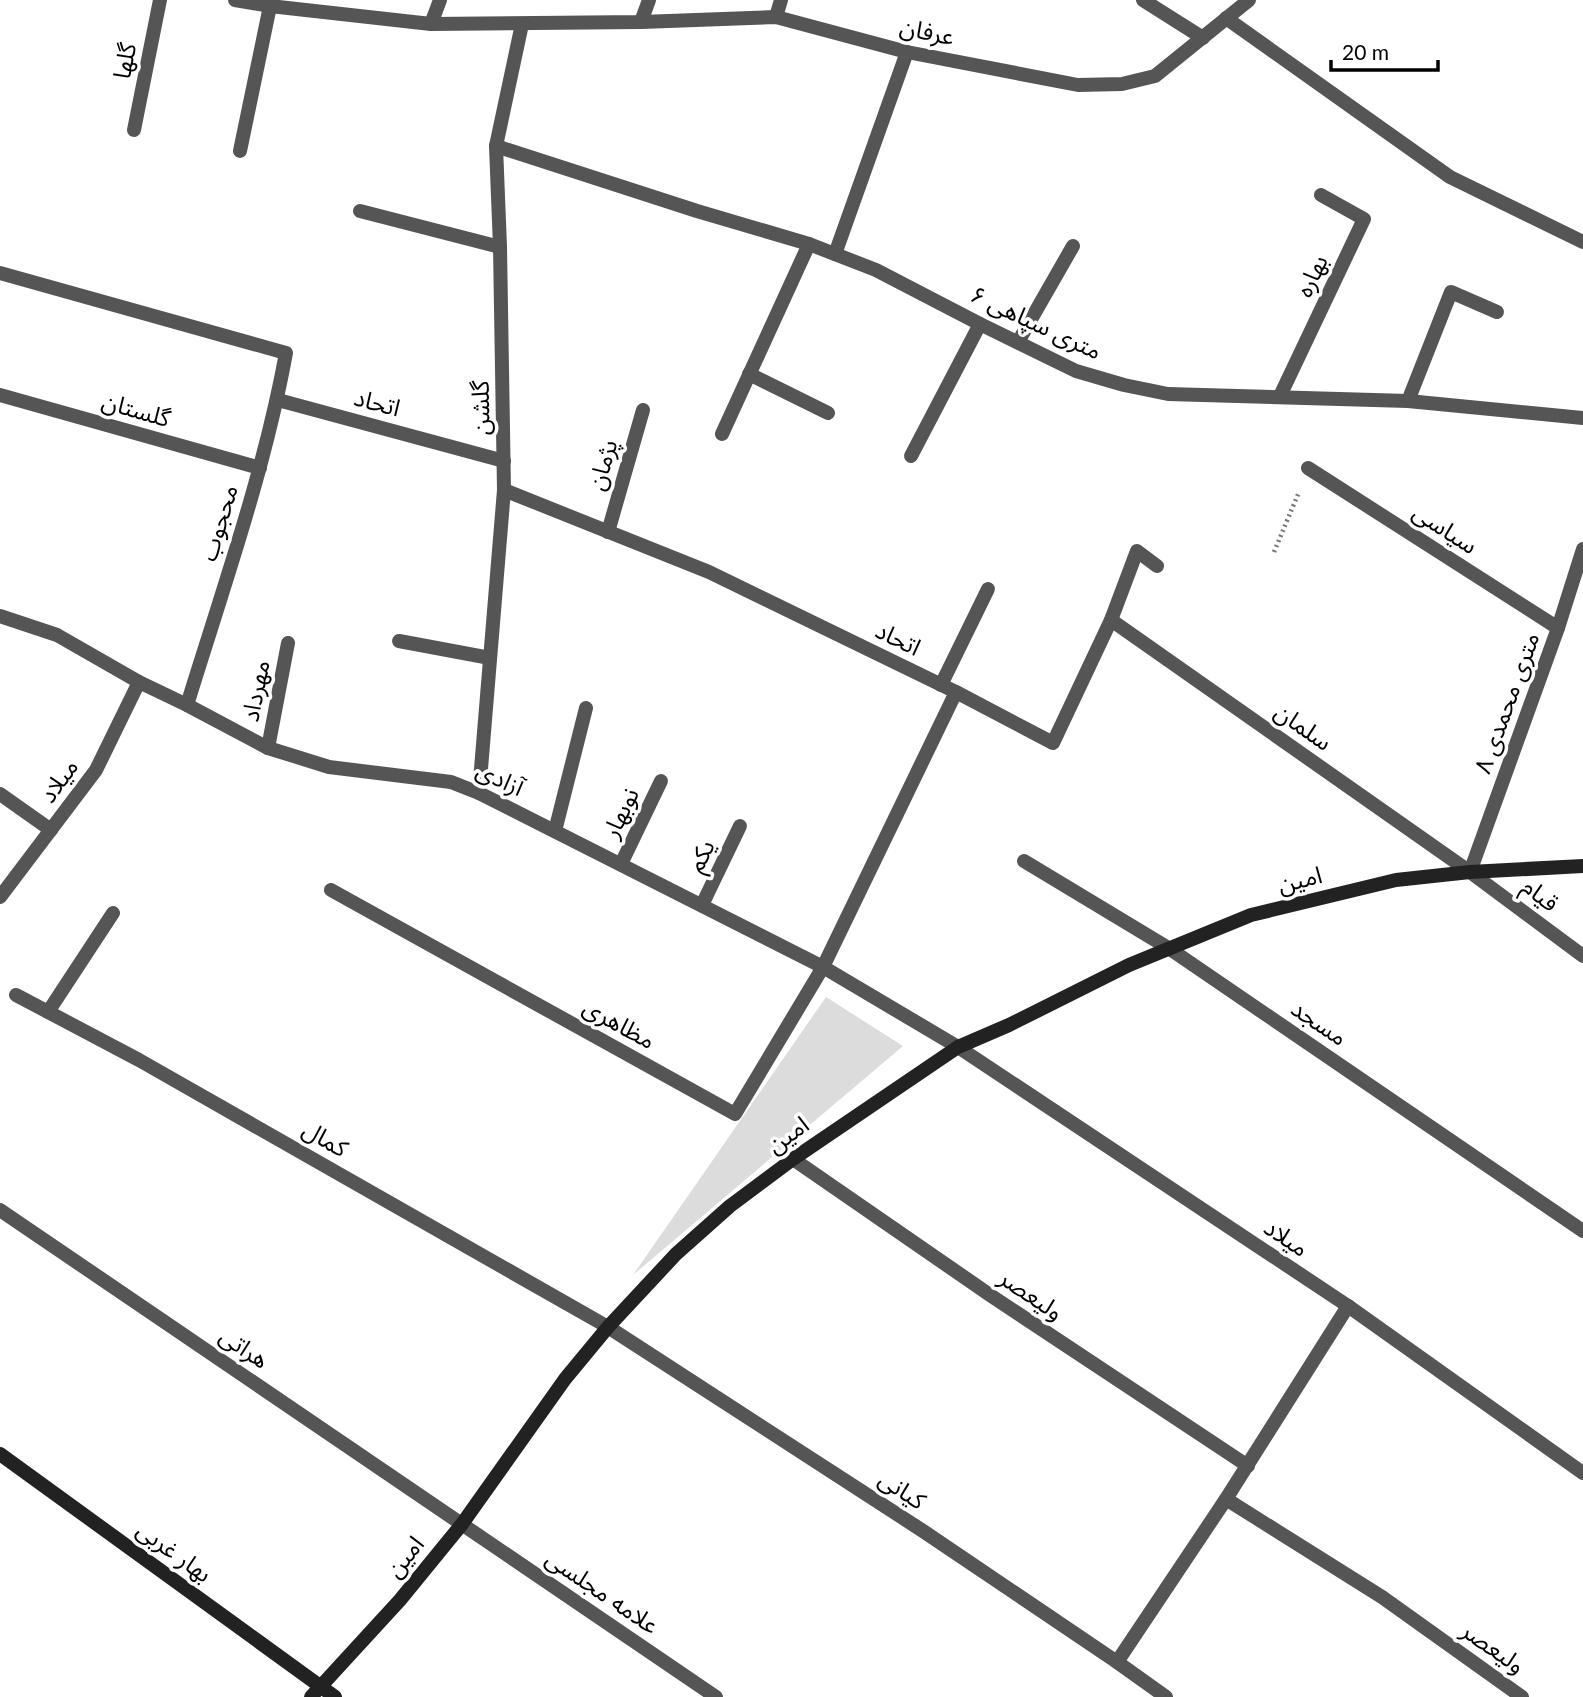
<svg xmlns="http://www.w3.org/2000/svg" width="1583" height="1697" font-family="Lato,'Noto Sans Arabic',sans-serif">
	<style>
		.green { fill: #dcdcdc }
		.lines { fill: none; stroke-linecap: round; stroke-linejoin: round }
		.path { stroke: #777; stroke-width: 4.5; stroke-dasharray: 2 3.5; stroke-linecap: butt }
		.street { stroke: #555; stroke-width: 14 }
		.secondary { stroke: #222; stroke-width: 14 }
		.labels { text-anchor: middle; stroke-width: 7; stroke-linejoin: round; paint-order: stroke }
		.street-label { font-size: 24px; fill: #000; stroke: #fff }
	</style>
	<rect width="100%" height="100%" fill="#fff"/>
	<path class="green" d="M826 997 903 1046 633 1275Z"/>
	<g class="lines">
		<path class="path" d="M1274 552 1299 492"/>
		<g class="street">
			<path d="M235 0 270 6 431 24 641 22 776 17 907 52 1078 85 1122 84 1155 76 1249 0"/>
			<path d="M1143 0 1203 38"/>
			<path d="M776 17 781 0"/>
			<path d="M1226 18 1450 177 1583 242"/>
			<path d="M641 22 649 0"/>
			<path d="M431 24 440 0"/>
			<path d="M134 130 160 0"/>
			<path d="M496 146 697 211 809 244 876 270 980 324 1076 371 1124 385 1168 394 1408 401 1583 418"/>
			<path d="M240 151 270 6"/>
			<path d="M360 211 500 247"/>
			<path d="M835 254 907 52"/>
			<path d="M0 273 286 353C264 473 223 588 187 705"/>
			<path d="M1018 342 1073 246"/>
			<path d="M749 374 828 413"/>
			<path d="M0 395 260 468"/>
			<path d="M1280 396 1364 219 1321 195"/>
			<path d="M278 400 504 461"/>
			<path d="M1408 401 1451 292 1497 312"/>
			<path d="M722 434 809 244"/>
			<path d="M911 456 980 324"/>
			<path d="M1308 468 1558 628"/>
			<path d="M504 490 709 572 956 692 1053 743 1111 620 1137 551 1157 566"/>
			<path d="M608 532 643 410"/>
			<path d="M0 616 57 635 139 682 187 705 268 748 329 767 451 782 479 793 823 967 958 1047 1348 1306 1583 1473"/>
			<path d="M1111 620 1470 872 1583 956"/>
			<path d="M399 641 490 658"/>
			<path d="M941 685 988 589"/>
			<path d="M268 748 288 643"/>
			<path d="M479 793 504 490 500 247 496 146 522 24"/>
			<path d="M0 794 51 830"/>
			<path d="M555 831 586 708"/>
			<path d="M1024 861 1170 949 1583 1231"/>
			<path d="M621 864 661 781"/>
			<path d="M1470 872 1558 628 1583 549"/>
			<path d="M331 890 735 1114 823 967 956 692"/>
			<path d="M0 897 96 770 139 682"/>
			<path d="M702 905 740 826"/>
			<path d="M16 995 139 1060 608 1327 923 1531 1117 1662 1166 1697"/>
			<path d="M48 1012 113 913"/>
			<path d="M793 1159 990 1295 1248 1466"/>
			<path d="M0 1210 716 1697"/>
			<path d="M1226 1499 1382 1597 1522 1697"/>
			<path d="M1117 1662 1226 1499 1348 1306"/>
		</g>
		<g class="secondary">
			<path d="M0 1454 335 1697"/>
			<path d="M311 1697 400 1600 462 1524 565 1379 608 1327 676 1254 730 1206 793 1159 958 1047 1009 1025 1129 965 1251 915 1396 880 1470 872 1583 866"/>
		</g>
	</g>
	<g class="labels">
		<g class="street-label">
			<text transform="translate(927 32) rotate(12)" y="8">عرفان</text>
			<text transform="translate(125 61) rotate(-79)" y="8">گلها</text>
			<text transform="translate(1312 276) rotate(-65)" y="8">بهاره</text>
			<text transform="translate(1036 323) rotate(25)" y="8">۶ متری سپاهی</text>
			<text transform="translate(377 403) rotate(15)" y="8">اتحاد</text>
			<text transform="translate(481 408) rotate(-91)" y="8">گلشن</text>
			<text transform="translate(136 410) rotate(16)" y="8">گلستان</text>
			<text transform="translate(603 465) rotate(-74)" y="8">پژمان</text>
			<text transform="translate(219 523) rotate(-73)" y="8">محجوب</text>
			<text transform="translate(1445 529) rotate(33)" y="8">سیاسی</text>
			<text transform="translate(898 639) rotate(26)" y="8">اتحاد</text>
			<text transform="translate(256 691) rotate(-79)" y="8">مهرداد</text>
			<text transform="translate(1507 703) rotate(-70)" y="8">۸ متری محمدی</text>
			<text transform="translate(1303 727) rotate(35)" y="8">سلمان</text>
			<text transform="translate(500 779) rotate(25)" y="8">آزادی</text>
			<text transform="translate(59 781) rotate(-54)" y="8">میلاد</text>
			<text transform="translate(621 813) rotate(-64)" y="8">نوبهار</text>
			<text transform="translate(701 856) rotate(-64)" y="8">یکم</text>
			<text transform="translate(1300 880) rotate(-14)" y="8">امین</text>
			<text transform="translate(1540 895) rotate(37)" y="8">قیام</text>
			<text transform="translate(1319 1023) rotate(34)" y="8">مسجد</text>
			<text transform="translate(619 1024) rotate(29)" y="8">مظاهری</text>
			<text transform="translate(788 1135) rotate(-36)" y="8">امین</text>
			<text transform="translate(325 1139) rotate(30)" y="8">کمال</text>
			<text transform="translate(1286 1238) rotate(34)" y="8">میلاد</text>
			<text transform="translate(1031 1295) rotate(34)" y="8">ولیعصر</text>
			<text transform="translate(244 1348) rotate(34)" y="8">هراتی</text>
			<text transform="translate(902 1490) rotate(33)" y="8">کیانی</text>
			<text transform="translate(174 1552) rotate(36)" y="8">بهار غربی</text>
			<text transform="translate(405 1557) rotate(-51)" y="8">امین</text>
			<text transform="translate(602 1592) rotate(34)" y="8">علامه مجلسی</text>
			<text transform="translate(1493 1648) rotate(35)" y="8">ولیعصر</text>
		</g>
	</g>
	<path d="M1331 60v10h107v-10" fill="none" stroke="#000000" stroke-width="3.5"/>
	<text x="1342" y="60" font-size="21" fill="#000000" stroke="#ffffff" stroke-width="5" paint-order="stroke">20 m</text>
</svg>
